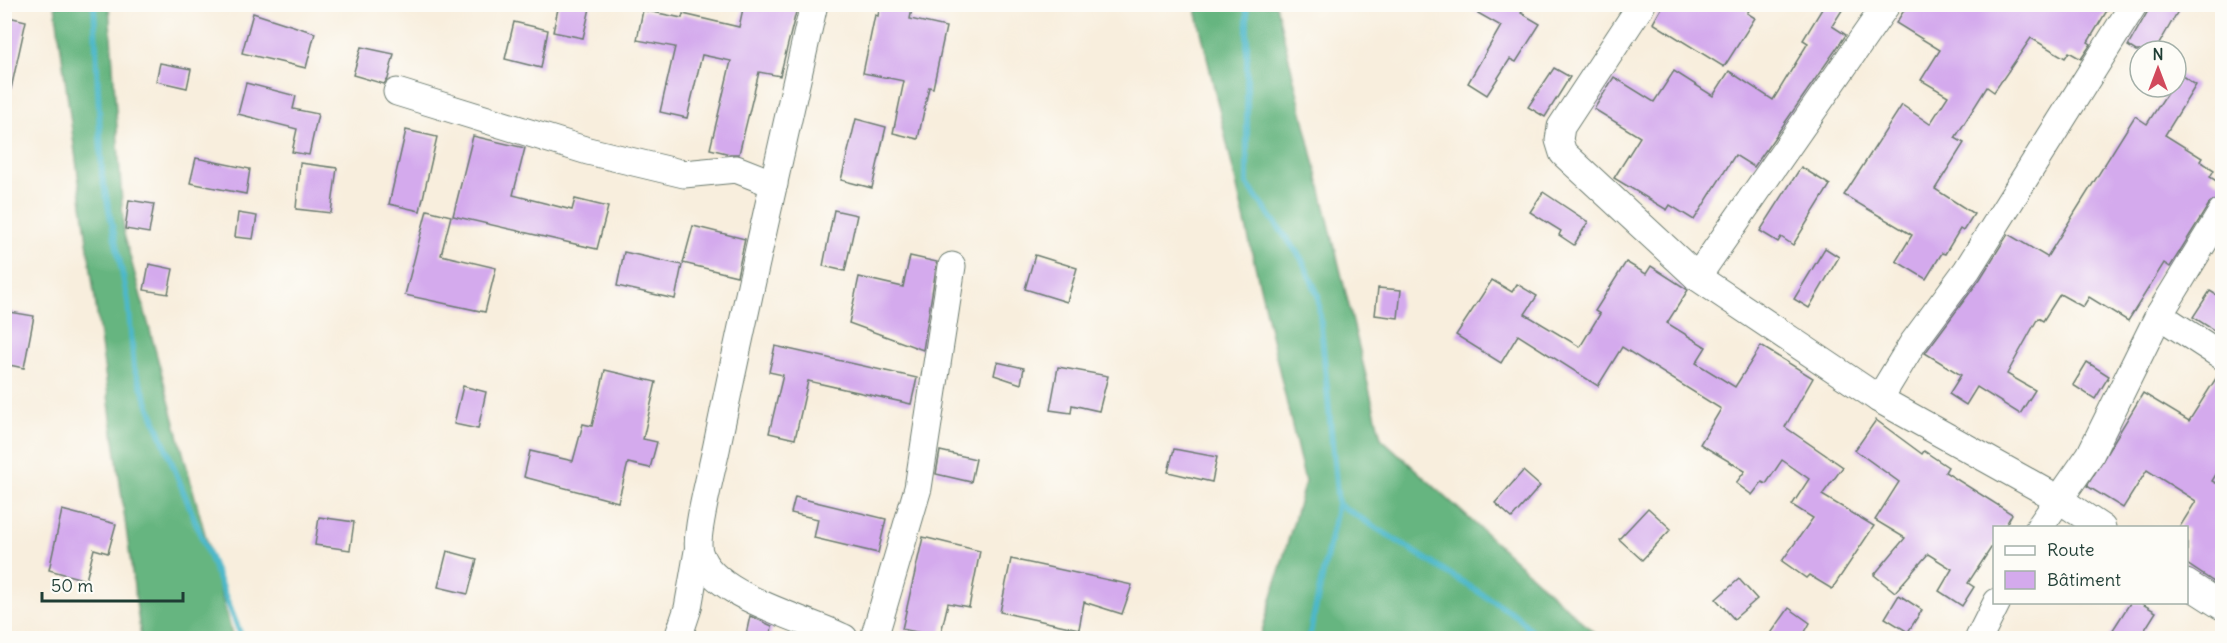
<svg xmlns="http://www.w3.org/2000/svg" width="2227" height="643" font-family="Delius,sans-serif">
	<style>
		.forest { fill: #66b580; stroke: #42795a; stroke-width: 1.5 }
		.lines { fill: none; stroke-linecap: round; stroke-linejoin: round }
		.stream { stroke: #4db8c9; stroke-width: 6 }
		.building { fill: #d4aaed }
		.minor-casing { stroke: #6b7b6f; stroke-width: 29 }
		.minor { stroke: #fff; stroke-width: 27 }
	</style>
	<rect width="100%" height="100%" fill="#fdfcf7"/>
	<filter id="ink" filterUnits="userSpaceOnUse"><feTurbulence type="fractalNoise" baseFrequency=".0167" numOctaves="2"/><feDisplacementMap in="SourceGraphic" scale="12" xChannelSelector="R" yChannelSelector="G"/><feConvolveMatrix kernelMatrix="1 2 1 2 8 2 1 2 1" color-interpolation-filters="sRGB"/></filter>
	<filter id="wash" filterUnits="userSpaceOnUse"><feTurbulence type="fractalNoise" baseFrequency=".008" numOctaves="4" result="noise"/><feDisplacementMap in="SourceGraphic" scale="24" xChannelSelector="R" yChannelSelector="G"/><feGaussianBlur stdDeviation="1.35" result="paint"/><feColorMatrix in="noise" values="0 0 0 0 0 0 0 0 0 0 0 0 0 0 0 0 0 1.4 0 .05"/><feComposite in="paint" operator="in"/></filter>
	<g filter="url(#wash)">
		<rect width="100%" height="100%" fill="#f8eedd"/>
		<g class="forest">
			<path d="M55 5H109L124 234 233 638H141Z"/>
			<path d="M1195 5H1276L1381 438 1600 638H1260L1305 482Z"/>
		</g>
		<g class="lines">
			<g class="stream">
				<path d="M94 4 102 176 128 301 134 368 242 638"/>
				<path d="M1243 4 1247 12V184L1301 258 1318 295 1338 504 1309 638"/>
				<path d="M1338 504 1517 616 1538 638"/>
			</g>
		</g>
		<g id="blocks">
			<g class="building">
				<path d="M559 4H591L583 38 553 32Z"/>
				<path d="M744 4H798L780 76 759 72 739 154H730L710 149 731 61 702 55 687 118 660 112 675 47 637 40 643 10 682 18 683 14 739 27Z"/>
				<path d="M880 4H913L910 19 946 27 933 88 929 87 918 139 893 133 904 81 863 73 875 15 878 16Z"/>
				<path d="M1462 4H1527L1521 13 1540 24 1516 62 1510 59 1487 95 1468 83 1501 26Z"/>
				<path d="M1664 4H1754L1747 13 1755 18 1724 67 1653 23Z"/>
				<path d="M1825 4H1846L1832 26 1846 35 1754 167 1735 155 1694 220 1670 205 1667 210 1614 178 1640 137 1594 109 1614 77 1654 102 1674 71 1713 96 1729 71 1773 100 1808 43 1803 40Z"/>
				<path d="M1908 4H2111L2088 42 2091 44 2081 59 2069 52 2065 58 2031 38 1994 92 1987 87 1955 138 1964 143 1935 189 1974 214 1963 231 1960 229 1945 254 1942 253 1926 279 1896 261 1912 235 1844 195 1902 105 1930 124 1948 96 1921 80 1940 50 1896 23Z"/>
				<path d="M2152 4H2182L2155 51H2136L2128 46Z"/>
				<path d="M253 13 315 33 306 68 242 53Z"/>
				<path d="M4 16 26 21 11 89 4 88Z"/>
				<path d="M514 22 548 30 541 68 505 59Z"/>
				<path d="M361 47 394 54 388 79 384 84 353 75Z"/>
				<path d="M160 63 191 69 187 88 156 81Z"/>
				<path d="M1554 68 1570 77 1545 117 1528 107Z"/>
				<path d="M2179 74 2196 85 2165 135 2202 158 2200 161 2214 170 2210 177 2223 185V196L2209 204 2170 267 2164 263 2128 321 2089 297 2083 307 2060 294 2043 321 2038 318 2007 374 2035 390 2020 414 1977 387 1966 405 1949 394 1961 375 1925 353 1980 279 2008 234 2047 257 2135 116 2147 124 2171 87H2176Z"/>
				<path d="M246 83 296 96 293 109 318 114 309 155 292 152 297 129 238 114Z"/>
				<path d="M856 119 886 127 872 188 841 180Z"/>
				<path d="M406 130 437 137 420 211 389 204Z"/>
				<path d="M473 136 525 148 513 195 572 210 575 199 608 207 597 249 453 216Z"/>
				<path d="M196 158 250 169 246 194 190 183Z"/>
				<path d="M300 163 337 168 331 213 296 209Z"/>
				<path d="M1801 167 1830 185 1793 245 1781 237 1778 242 1760 231Z"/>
				<path d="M1543 192 1588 222 1574 245 1559 235 1561 231 1530 212Z"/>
				<path d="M129 200 154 204 149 233 125 229Z"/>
				<path d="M427 210 451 216 441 255 496 268 485 312 405 295Z"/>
				<path d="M834 210 857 215 845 271 823 266Z"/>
				<path d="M238 213 257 216 253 239 235 237Z"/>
				<path d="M693 226 745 239 737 276 683 263Z"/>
				<path d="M1825 248 1839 257 1809 308 1794 299Z"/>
				<path d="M624 252 682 265 675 299 617 286Z"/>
				<path d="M1035 255 1077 268 1067 302 1025 289Z"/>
				<path d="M910 256 937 262 923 350 849 323 859 277 903 287Z"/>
				<path d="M1626 262 1646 274 1651 266 1688 290 1667 323 1706 347 1696 363 1735 387 1761 346 1813 378 1785 427 1843 467 1822 495 1874 526 1832 589 1809 575 1806 578 1782 561 1813 518 1792 505 1809 479 1782 460 1766 484 1762 482 1752 495 1736 483 1745 471 1700 444 1721 409 1622 347 1598 386 1518 335 1501 363 1456 335 1492 280 1512 292 1517 284 1537 296 1525 314 1580 347 1600 314 1595 311Z"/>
				<path d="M149 264 173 269 168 294 144 290Z"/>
				<path d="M1378 288 1401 290 1398 318 1375 315Z"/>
				<path d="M2210 291 2223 299V336L2193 317Z"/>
				<path d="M4 311 34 316 24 368 4 364Z"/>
				<path d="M775 346 917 378 911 404 808 381 795 439 769 433 783 375 769 372Z"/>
				<path d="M997 362 1024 368 1021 384 994 375Z"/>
				<path d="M2087 362 2109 376 2095 399 2073 385Z"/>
				<path d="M1058 367 1108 376 1099 411 1072 405 1071 413 1050 410Z"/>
				<path d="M605 370 656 382 643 439 657 442 650 468 628 463 618 502 524 477 530 451 573 461 583 424 592 426Z"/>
				<path d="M2220 372 2223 463 2212 481 2223 487V569L2214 582 2187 564V528H2179L2196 501 2147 470 2123 508 2087 486 2143 393 2189 421Z"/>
				<path d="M463 386 486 392 478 429 454 424Z"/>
				<path d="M1876 420 1922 454 1924 451 1948 467 1945 472 2012 514 2004 528H1995V542L1968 583 1974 587 1962 606 1939 591 1952 569 1928 554 1895 592 1874 575 1905 538 1875 520 1899 482 1855 450Z"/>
				<path d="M1174 449 1217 457 1212 482 1168 472Z"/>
				<path d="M940 451 976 459 971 482 936 474Z"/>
				<path d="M1523 471 1540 486 1512 518 1495 503Z"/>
				<path d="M795 497 886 519 878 553 814 538 818 519 791 513Z"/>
				<path d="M1648 508 1671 529 1642 560 1619 539Z"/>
				<path d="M62 510 116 524 108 553 94 549 86 580 49 570Z"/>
				<path d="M319 517 354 522 350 550 315 545Z"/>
				<path d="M923 537 980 551 969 607 948 603 940 637 902 629Z"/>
				<path d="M447 551 477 559 468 594 438 587Z"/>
				<path d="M1011 559 1132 585 1122 614 1084 602 1079 629 1000 612Z"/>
				<path d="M1739 579 1757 599 1734 619 1716 599Z"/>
				<path d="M1899 595 1922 610 1908 632 1885 618Z"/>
				<path d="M2130 603H2141L2156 612 2139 639H2107Z"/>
				<path d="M1789 608 1810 623 1801 639H1767Z"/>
				<path d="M750 616 772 626 770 639H745Z"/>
			</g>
		</g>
	</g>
	<g filter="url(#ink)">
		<use href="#blocks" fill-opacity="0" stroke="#6b7b6f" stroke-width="1.5"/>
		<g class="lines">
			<defs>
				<g id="minor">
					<path d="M814 4C781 151 747 298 717 445 713 466 694 535 699 552 712 597 805 618 844 638"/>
					<path d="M1642 4 1561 127 1559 140 1563 153 1697 277 1879 399 2057 498 2102 528"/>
					<path d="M397 92 588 151 684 174 736 169 774 184"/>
					<path d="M1697 277 1887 4"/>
					<path d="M2159 315 2222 356"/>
					<path d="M1879 399 1913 343 1967 270 2134 4"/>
					<path d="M2039 528 2090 455 2159 315 2222 212"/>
					<path d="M2186 583 2222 606"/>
					<path d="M678 638 688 608 698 551"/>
					<path d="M874 638 918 488 952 266"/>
					<path d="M1979 638 1997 602"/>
				</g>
			</defs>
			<use href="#minor" class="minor-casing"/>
			<use href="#minor" class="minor"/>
		</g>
	</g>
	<rect width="2227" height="643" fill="none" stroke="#fdfcf7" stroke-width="24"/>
	<rect x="1993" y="526" width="195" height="78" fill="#fdfcf7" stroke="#a4b0a9" stroke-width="1.5"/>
	<rect x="2005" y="546" width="30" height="9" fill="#ffffff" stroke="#a4b0a9" stroke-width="1.5"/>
	<text x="2047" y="556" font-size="18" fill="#1f3d34">Route</text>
	<rect x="2005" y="571" width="30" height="18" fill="#d4aaed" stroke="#a4b0a9" stroke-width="1.5"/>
	<text x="2047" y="586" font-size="18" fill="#1f3d34">Bâtiment</text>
	<g transform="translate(2158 69)"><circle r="28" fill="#fdfcf7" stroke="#a4b0a9" stroke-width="1.5"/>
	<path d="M0-4.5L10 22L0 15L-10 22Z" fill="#d1495b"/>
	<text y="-9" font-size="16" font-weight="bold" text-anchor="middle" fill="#1f3d34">N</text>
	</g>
	<path d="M42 592v9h141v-9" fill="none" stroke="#1f3d34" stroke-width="3"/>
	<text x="51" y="592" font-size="18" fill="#1f3d34" stroke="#fdfcf7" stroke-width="4.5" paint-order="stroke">50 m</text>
</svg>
